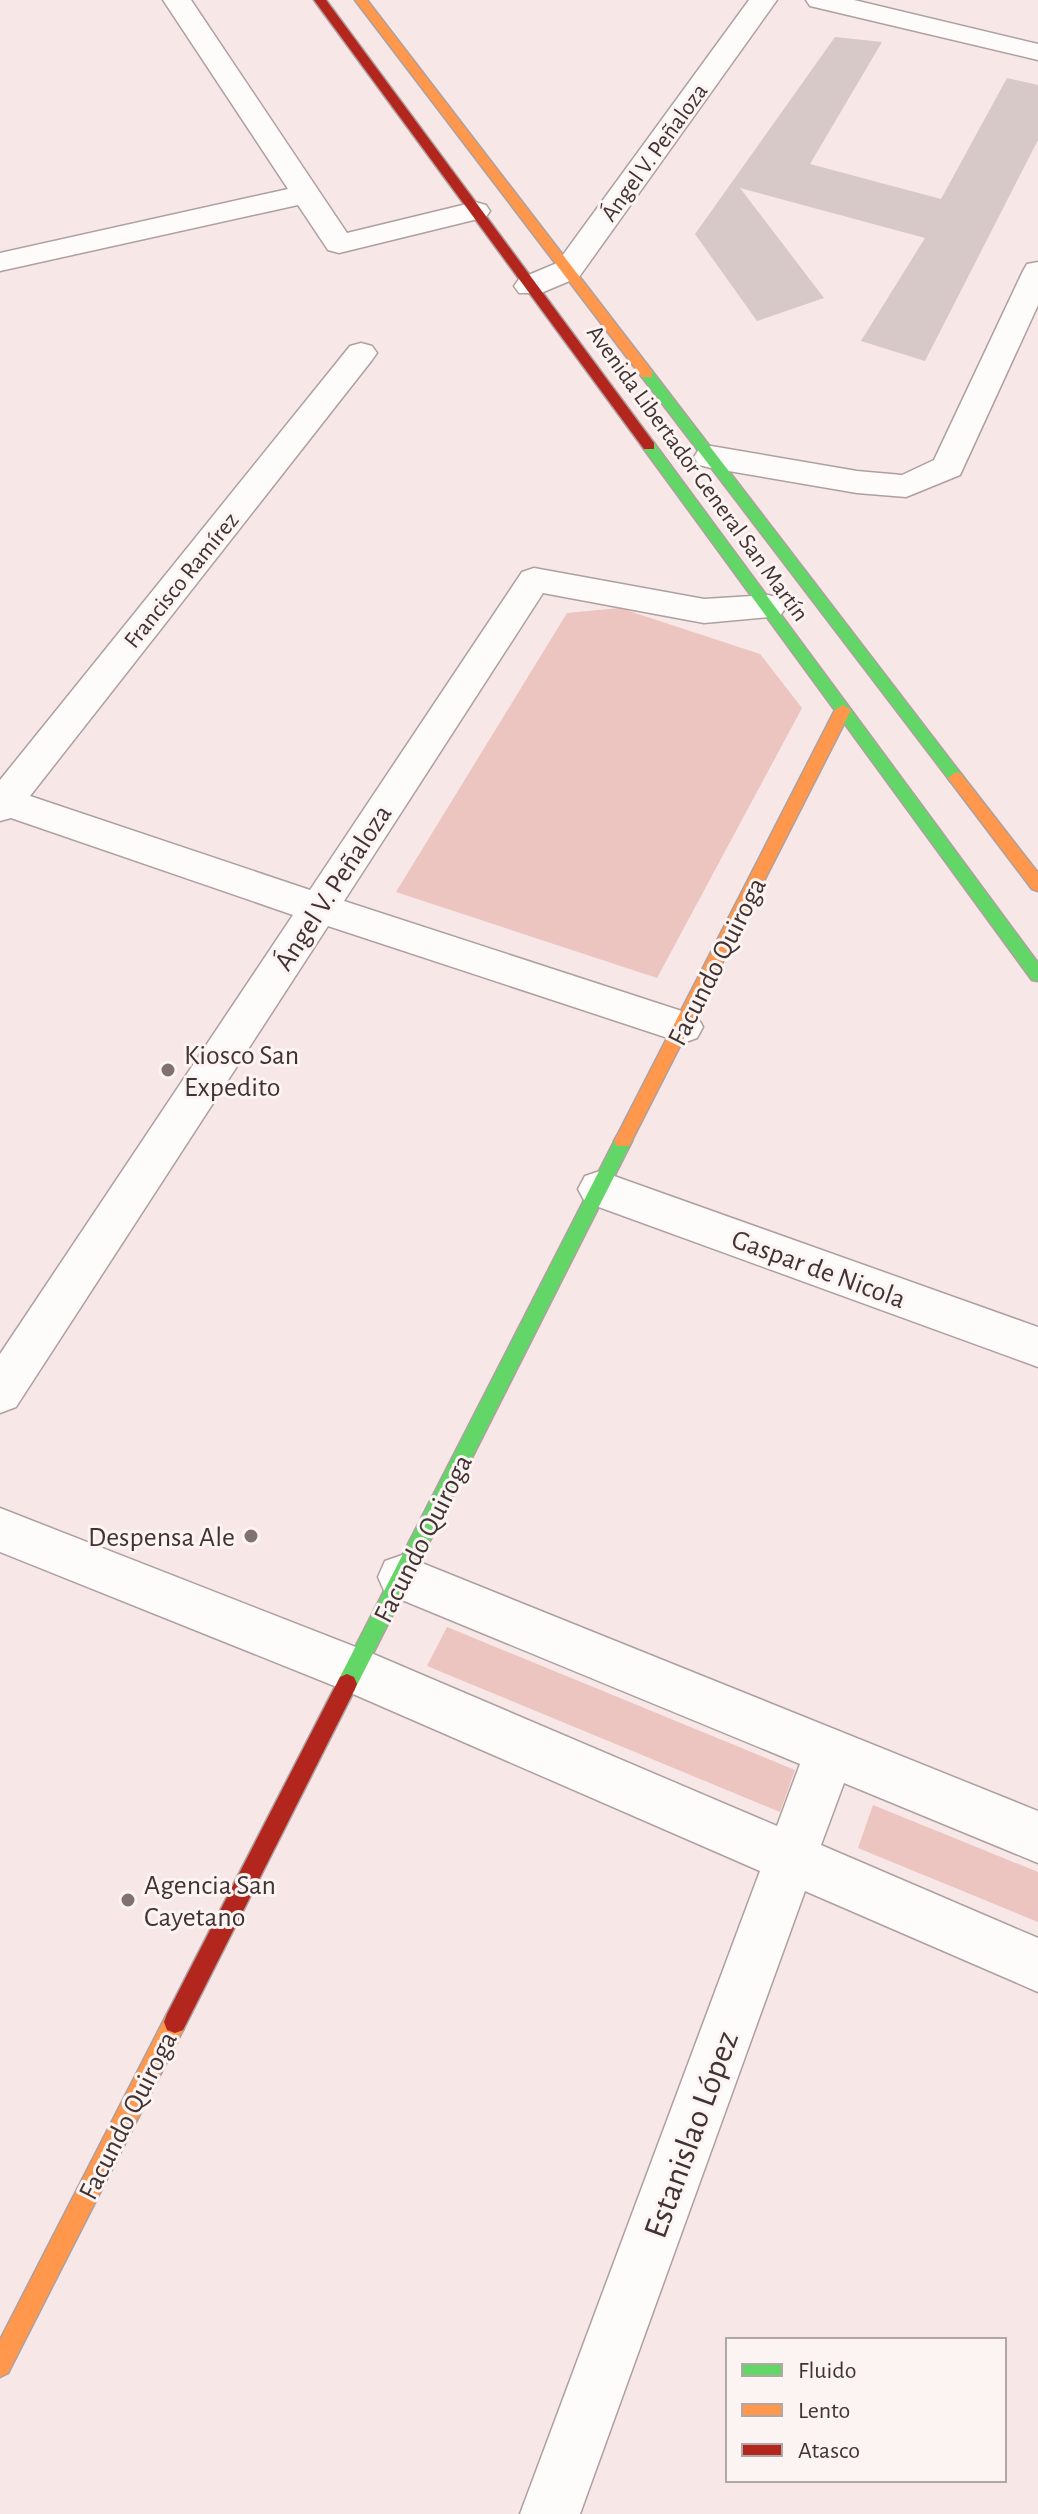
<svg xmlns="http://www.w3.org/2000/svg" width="1038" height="2514" font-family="'Alegreya Sans',sans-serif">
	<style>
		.green { fill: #ecc4c0 }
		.building { fill: #d7c9c7 }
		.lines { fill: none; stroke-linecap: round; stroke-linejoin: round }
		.street-casing { stroke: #ada09f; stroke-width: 3 }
		.fast-casing { stroke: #ada09f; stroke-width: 3 }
		.slow-casing { stroke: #ada09f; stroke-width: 3 }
		.jam-casing { stroke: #ada09f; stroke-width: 3 }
		.street { fill: #fefbfb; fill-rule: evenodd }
		.fast { fill: #63d668; fill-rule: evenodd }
		.slow { fill: #ff974d; fill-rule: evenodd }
		.jam { fill: #b3261e; fill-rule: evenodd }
		.poi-dot { fill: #817271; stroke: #fcf4f3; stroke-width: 3 }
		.labels { text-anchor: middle; stroke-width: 6; stroke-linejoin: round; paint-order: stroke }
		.far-street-label { font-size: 24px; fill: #413332; stroke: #fcf4f3 }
		.street-label { font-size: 28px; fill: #413332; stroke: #fcf4f3 }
		.poi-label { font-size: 28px; fill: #413332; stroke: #fcf4f3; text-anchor: start }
		.near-street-label { font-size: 34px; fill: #413332; stroke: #fcf4f3 }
	</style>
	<rect width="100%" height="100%" fill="#f7e7e6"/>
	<g class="green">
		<path d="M620 608 760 654 802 708 657 978 396 892 567 613Z"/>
		<path d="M447 1627 795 1770 780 1812 427 1666Z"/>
		<path d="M873 1805 1038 1872V1922L858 1848Z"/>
	</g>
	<path class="building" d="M835 37 882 42 810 164 941 199 1007 78 1038 85V140L925 361 861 341 925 238 740 188 824 298 757 321 695 234Z"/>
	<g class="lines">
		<defs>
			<g id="street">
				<path d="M163 0H191L347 233 475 202 486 205 490 211 486 217 339 253 328 250 298 205 0 271V253L288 189Z"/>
				<path d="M749 0H777L579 277 541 293H519L514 286 519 279 557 263Z"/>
				<path d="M806 0H854L1038 44V60L810 6Z"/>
				<path d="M1038 262V305L960 475 906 497 857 493 711 468 699 465 694 457 699 449 711 446 857 471 902 475 934 460 1023 271 1027 264Z"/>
				<path d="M361 343 372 346 377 353 372 360 30 796 310 890 522 572 534 568 704 599 768 595 780 598 786 607 780 616 704 623 543 593 344 901 697 1016 703 1027 697 1038 683 1043 328 926 16 1407 0 1413V1354L293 915 11 818 0 821V780L350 346Z"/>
				<path d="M600 1171 1038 1327V1367L585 1202 578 1189 585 1176Z"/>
				<path d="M0 1508 371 1653 777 1826 800 1764 385 1593 378 1577 385 1561 402 1555 1038 1811V1863L844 1783 821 1845 1038 1938V1992L805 1891 580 2514H520L760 1871 337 1687 0 1552Z"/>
			</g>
			<g id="fast">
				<path d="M647 370 652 371 961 774 964 778 961 782H951L642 377 640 374Z"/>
				<path d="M649 442 654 443 1038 963V981L1032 980 644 449 642 446Z"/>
				<path d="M623 1134 629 1136 632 1141 354 1691 347 1694 340 1691 337 1684 340 1677 617 1136Z"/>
			</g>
			<g id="slow">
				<path d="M355 0H367L652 371V377H642Z"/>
				<path d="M843 705 851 710 629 1146H617L614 1141 617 1136 835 710Z"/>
				<path d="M956 772 961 774 1038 873V891L1032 889 951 782 948 778Z"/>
				<path d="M175 2011 183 2014 186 2022 183 2030 8 2373 0 2377V2340L167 2014Z"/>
			</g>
			<g id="jam">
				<path d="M314 0H326L654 443V449H644Z"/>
				<path d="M347 1674 354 1677 357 1684 354 1691 183 2030 175 2033 167 2030 164 2022 167 2014 340 1677Z"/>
			</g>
		</defs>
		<use href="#street" class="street-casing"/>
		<use href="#fast" class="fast-casing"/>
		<use href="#slow" class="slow-casing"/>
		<use href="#jam" class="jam-casing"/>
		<use href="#street" class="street"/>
		<use href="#fast" class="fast"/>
		<use href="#slow" class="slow"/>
		<use href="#jam" class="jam"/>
	</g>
	<g class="poi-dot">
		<circle cx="168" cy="1070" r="8"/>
		<circle cx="251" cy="1536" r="8"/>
		<circle cx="128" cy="1900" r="8"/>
	</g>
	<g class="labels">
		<g class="far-street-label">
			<text transform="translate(654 152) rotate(-54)" y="8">Ángel V. Peñaloza</text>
			<text transform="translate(698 473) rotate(54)" y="8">Avenida Libertador General San Martín</text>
			<text transform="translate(181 580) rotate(-51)" y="8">Francisco Ramírez</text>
		</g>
		<g class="street-label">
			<text transform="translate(332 887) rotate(-57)" y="10">Ángel V. Peñaloza</text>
			<text transform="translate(716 961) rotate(-63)" y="10">Facundo Quiroga</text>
			<text transform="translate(819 1268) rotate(20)" y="10">Gaspar de Nicola</text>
			<text transform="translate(422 1538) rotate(-63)" y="10">Facundo Quiroga</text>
			<text transform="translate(127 2115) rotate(-63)" y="10">Facundo Quiroga</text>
		</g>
		<g class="poi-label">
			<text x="184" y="1064">Kiosco San<tspan x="184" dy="32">Expedito</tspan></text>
			<text x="235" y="1546" text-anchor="end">Despensa Ale</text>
			<text x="144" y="1894">Agencia San<tspan x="144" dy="32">Cayetano</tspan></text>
		</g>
		<g class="near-street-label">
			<text transform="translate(690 2134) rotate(-70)" y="12">Estanislao López</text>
		</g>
	</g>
	<rect x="726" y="2338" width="280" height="144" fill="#fcf4f3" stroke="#b1a7a6" stroke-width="2"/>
	<rect x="742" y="2364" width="40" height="12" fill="#63d668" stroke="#b1a7a6" stroke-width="2"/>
	<text x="798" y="2378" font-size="24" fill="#413332">Fluido</text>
	<rect x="742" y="2404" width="40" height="12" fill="#ff974d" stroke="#b1a7a6" stroke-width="2"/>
	<text x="798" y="2418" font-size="24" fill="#413332">Lento</text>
	<rect x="742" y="2444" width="40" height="12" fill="#b3261e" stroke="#b1a7a6" stroke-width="2"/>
	<text x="798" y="2458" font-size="24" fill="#413332">Atasco</text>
</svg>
